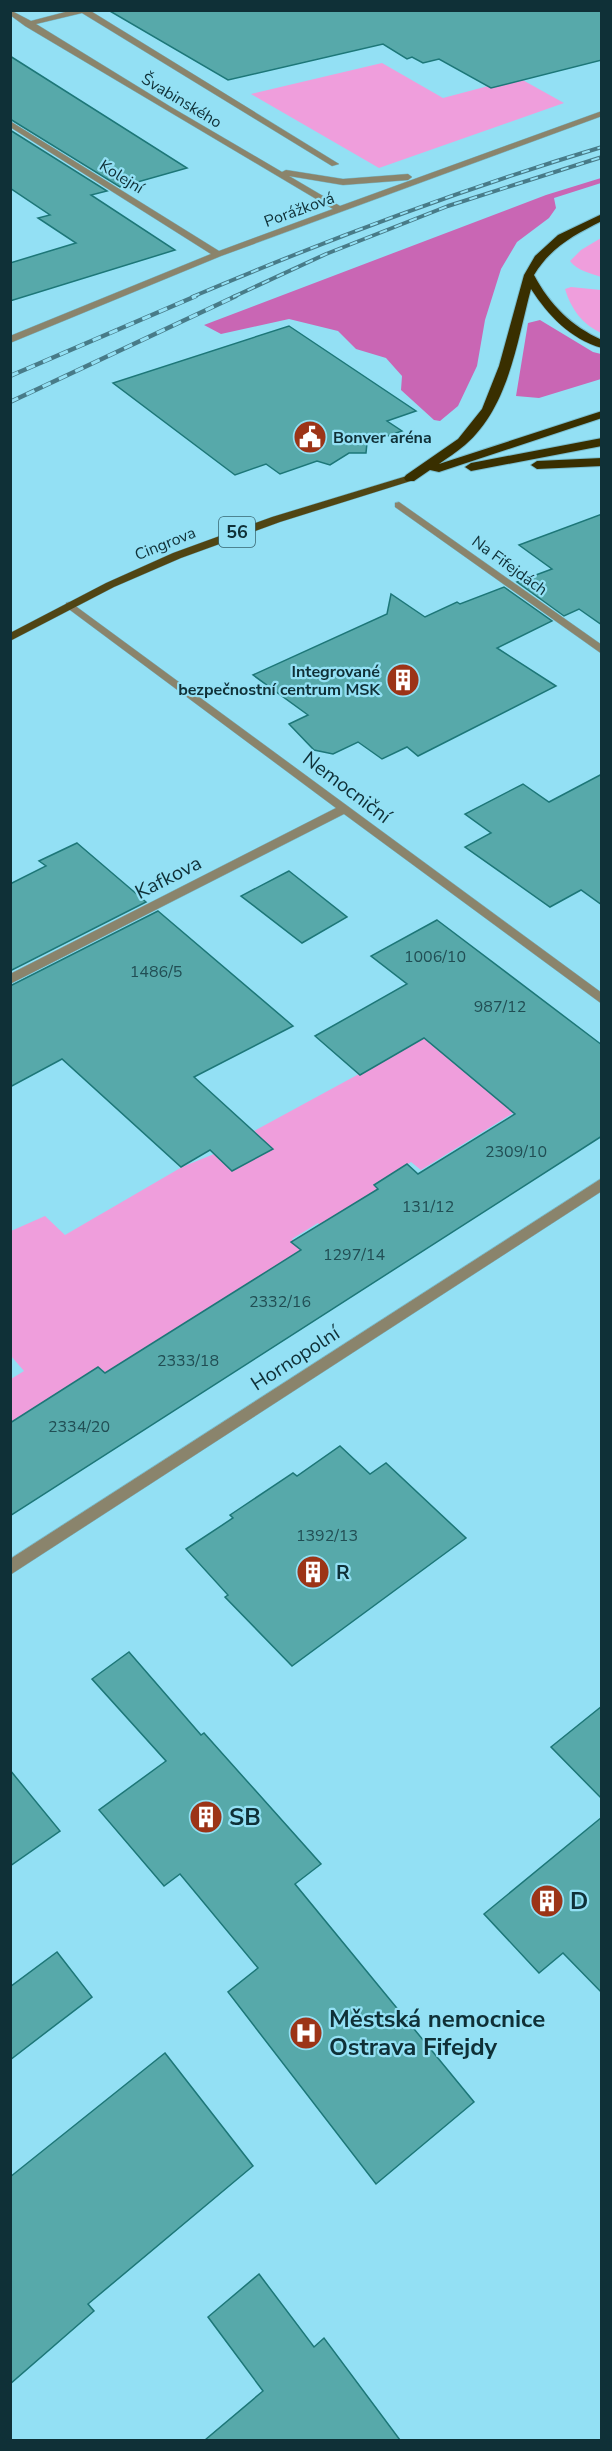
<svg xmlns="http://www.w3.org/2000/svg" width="612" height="2451" font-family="'Nunito Sans',sans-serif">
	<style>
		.green { fill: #ef9edc }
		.forest { fill: #c966b4 }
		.building { fill: #57a9aa; stroke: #1d7778; stroke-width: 1.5 }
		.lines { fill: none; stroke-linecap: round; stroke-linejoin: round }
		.minor-casing { stroke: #79bdce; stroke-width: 1 }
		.major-casing { stroke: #79bdce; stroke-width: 1 }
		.highway-casing { stroke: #79bdce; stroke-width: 2 }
		.minor { fill: #8a846c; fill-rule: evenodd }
		.major { fill: #504514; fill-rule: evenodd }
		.highway { fill: #392f00; fill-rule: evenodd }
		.rail-far1-casing { stroke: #487b88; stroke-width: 4 }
		.rail-casing { stroke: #487b88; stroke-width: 4.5 }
		.rail-far1 { stroke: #93e0f4; stroke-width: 2; stroke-dasharray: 8; stroke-linecap: butt }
		.rail { stroke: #93e0f4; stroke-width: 3; stroke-dasharray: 9; stroke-linecap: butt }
		.labels { text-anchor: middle; stroke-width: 4.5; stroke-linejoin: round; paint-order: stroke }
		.far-street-label { font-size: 16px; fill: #0f3037; stroke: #93e0f4 }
		.far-poi-label { font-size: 16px; font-weight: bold; fill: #0f3037; stroke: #93e0f4; text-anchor: start }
		.number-label { font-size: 16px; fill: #214e54 }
		.shield { fill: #93e0f4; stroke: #376570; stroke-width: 1.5 }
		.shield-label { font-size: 18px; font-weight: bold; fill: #0f3037 }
		.street-label { font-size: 20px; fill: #0f3037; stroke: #93e0f4 }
		.poi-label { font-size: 20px; font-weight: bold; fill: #0f3037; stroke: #93e0f4; text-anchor: start }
		.near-poi-label { font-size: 24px; font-weight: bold; fill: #0f3037; stroke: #93e0f4; text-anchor: start }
	</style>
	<rect width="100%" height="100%" fill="#93e0f4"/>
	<g class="green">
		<path d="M382 63 443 98 519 78 564 103 379 168 251 94Z"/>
		<path d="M601 238V277C590 273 578 271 570 261L581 250Z"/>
		<path d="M571 287 601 290V333C582 324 571 309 565 289Z"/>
		<path d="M427 1037 552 1089 421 1170 411 1162 376 1183 387 1193 326 1230 318 1223 292 1239 303 1250 105 1373 102 1369 11 1427V1379L24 1371 11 1356V1231L45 1216 65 1235 182 1167 214 1154 233 1171 272 1149 254 1131Z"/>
	</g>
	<g class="forest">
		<path d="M601 178V183L554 198 556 208 549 218 517 242 501 269 485 320 477 366 458 406 440 421 434 420 401 390 402 376 386 358 356 349 338 331 289 319 221 334 204 325 546 195Z"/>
		<path d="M540 320 593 352 601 354V379L539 398 516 396 528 323Z"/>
	</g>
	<g class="building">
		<path d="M108 10H602V60L491 88 439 59 423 63 412 57 407 59 383 44 228 80Z"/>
		<path d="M10 56 187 168 120 187 10 119Z"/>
		<path d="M10 130 107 191 91 195 175 250 10 301V263L76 243 38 218 50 215 10 188Z"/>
		<path d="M289 326 416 411 387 421 402 431 367 443 366 453H349L330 465 317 461 280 474 266 464 235 475 113 383Z"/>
		<path d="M602 514V625L579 609 564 616 517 582 552 569 519 545Z"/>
		<path d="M504 587 552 621 497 648 556 686 418 756 407 747 382 759 358 742 333 754 314 750 289 724 308 715 253 675 387 614 391 594 425 617 457 602 460 604Z"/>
		<path d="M602 774V905L581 890 550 907 465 847 491 833 465 814 523 784 549 802Z"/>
		<path d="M77 843 146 902 10 971V884L46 866 39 861Z"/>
		<path d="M289 871 347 917 302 943 241 896Z"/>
		<path d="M158 911 293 1026 194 1077 273 1149 232 1171 210 1150 181 1167 62 1059 10 1087V986Z"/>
		<path d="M437 920 602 1045V1136L10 1516V1423L98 1367 105 1373 301 1250 291 1242 378 1189 374 1185 407 1164 418 1174 515 1114 424 1038 360 1075 315 1036 407 984 371 956Z"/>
		<path d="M340 1446 370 1474 386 1463 466 1538 292 1666 225 1597 228 1595 186 1549 233 1518 230 1515 293 1473 297 1476Z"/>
		<path d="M129 1652 201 1735 204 1733 321 1864 295 1884 474 2102 376 2184 228 1992 258 1968 180 1874 164 1886 99 1810 166 1761 92 1679Z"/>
		<path d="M602 1706V1799L551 1747Z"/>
		<path d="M10 1770 60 1831 10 1866Z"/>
		<path d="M602 1817V1993L563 1953 539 1973 484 1914Z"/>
		<path d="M57 1952 92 1997 10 2060V1987Z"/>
		<path d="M165 2053 253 2166 88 2304 94 2311 10 2384V2177Z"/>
		<path d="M259 2274 314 2347 324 2338 400 2440H205L263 2391 208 2317Z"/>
	</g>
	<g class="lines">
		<defs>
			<g id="minor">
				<path d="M10 10 31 21 73 10H89L339 164 332 166 82 13 36 24 171 107 282 172 286 170 343 179 408 174 412 177 408 180 343 185 289 176 340 206 602 111V116L221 256 10 343V336L211 254 10 127V121L219 251 333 209 25 26 10 15Z"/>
				<path d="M399 502 602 645V654L395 507V503Z"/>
				<path d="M70 602 602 993V1004L344 814 10 984V974L336 808 66 607V603Z"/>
				<path d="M602 1178V1191L10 1575V1559Z"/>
			</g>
			<path id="major" d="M410 475 415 478 414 480 280 522 181 558 114 587 10 641V633L106 583 173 553 272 517Z"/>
			<g id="highway">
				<path d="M602 214V221C574 235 551 247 534 275 550 305 571 326 602 340V348C570 339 548 315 531 289 517 341 509 407 465 445 457 452 447 458 439 464L602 411V418L439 472 430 470 414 481H406L404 478 406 475 458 439 482 409 499 366 524 275 535 256 558 235Z"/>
				<path d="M602 438V446L471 471 465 467 471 463Z"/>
				<path d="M602 458V466L537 469 531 465 537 461Z"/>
			</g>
		</defs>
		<use href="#minor" class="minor-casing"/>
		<use href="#major" class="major-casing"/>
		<use href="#highway" class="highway-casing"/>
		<use href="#minor" class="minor"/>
		<use href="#major" class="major"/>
		<use href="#highway" class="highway"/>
		<defs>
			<g id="rail-far1">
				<path d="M192 297C326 240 462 189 602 147"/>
				<path d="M233 297 326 254 448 206 602 157"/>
			</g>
			<g id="rail">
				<path d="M10 376 196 296"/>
				<path d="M10 402 236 296"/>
			</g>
		</defs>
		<use href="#rail-far1" class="rail-far1-casing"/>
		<use href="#rail" class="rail-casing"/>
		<use href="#rail-far1" class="rail-far1"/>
		<use href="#rail" class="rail"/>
	</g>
	<defs>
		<symbol id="civic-disc" viewBox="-11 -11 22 22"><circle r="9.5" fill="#9c3417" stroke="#93e0f4"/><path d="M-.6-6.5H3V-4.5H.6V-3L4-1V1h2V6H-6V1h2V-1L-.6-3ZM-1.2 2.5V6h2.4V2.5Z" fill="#fff"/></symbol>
		<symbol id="building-disc" viewBox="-11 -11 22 22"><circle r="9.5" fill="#9c3417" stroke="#93e0f4"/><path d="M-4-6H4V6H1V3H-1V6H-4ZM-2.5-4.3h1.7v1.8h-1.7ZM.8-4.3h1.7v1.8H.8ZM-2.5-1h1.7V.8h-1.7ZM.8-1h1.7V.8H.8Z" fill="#fff"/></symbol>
		<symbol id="hospital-disc" viewBox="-11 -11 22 22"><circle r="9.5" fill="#9c3417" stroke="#93e0f4"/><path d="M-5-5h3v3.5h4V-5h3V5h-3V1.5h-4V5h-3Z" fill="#fff"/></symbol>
	</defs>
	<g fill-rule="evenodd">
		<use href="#civic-disc" x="291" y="418" width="38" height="38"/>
		<use href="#building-disc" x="384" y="661" width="38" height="38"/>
		<use href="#building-disc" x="294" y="1553" width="38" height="38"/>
		<use href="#building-disc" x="187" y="1798" width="38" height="38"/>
		<use href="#building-disc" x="528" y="1882" width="38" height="38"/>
		<use href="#hospital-disc" x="287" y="2014" width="38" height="38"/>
	</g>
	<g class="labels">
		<g class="far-street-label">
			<text transform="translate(182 100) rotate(31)" y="6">Švabinského</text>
			<text transform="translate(122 176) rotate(32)" y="6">Kolejní</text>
			<text transform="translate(299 209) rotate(-20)" y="6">Porážková</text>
			<text transform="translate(165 543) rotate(-22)" y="6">Cingrova</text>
			<text transform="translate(510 565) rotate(36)" y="6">Na Fifejdách</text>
		</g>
		<g class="far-poi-label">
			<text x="333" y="443">Bonver aréna</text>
			<text x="380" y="677" text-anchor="end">Integrované<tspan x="380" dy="18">bezpečnostní centrum MSK</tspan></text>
		</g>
		<g class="number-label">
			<text x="435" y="962">1006/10</text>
			<text x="156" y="977">1486/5</text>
			<text x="500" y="1012">987/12</text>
			<text x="516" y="1157">2309/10</text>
			<text x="428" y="1212">131/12</text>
			<text x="354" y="1260">1297/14</text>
			<text x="280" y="1307">2332/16</text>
			<text x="188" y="1366">2333/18</text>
			<text x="79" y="1432">2334/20</text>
			<text x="327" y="1541">1392/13</text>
		</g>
		<rect class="shield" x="219" y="517" width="36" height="30" rx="4.5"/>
		<g class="shield-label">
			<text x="237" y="538">56</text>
		</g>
		<g class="street-label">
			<text transform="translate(347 787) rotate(37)" y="7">Nemocniční</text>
			<text transform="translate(168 877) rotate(-27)" y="7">Kafkova</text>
			<text transform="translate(295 1358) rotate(-33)" y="7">Hornopolní</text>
		</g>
		<g class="poi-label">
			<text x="336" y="1579">R</text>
		</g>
		<g class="near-poi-label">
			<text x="229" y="1825">SB</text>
			<text x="570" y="1909">D</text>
			<text x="329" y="2027">Městská nemocnice<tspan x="329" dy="28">Ostrava Fifejdy</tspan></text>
		</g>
	</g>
	<rect width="612" height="2451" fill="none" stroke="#0f3037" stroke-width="24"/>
</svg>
